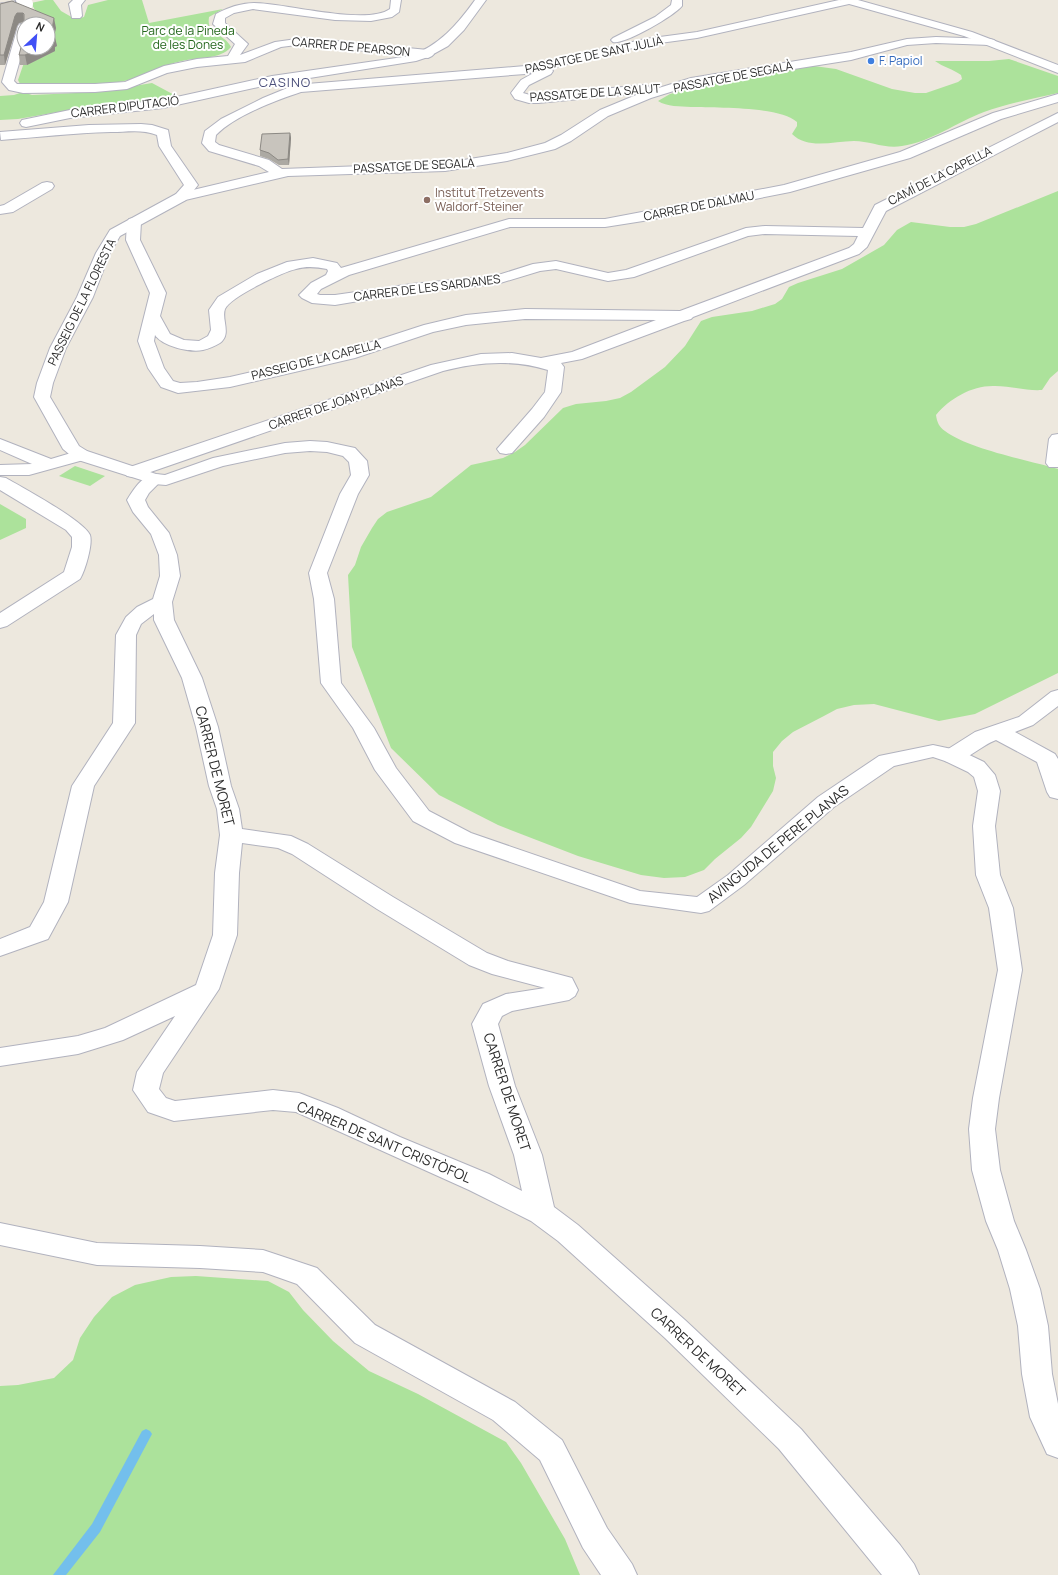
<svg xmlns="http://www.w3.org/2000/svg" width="1058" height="1575" font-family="Manrope,sans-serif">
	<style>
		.green { fill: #ace29b }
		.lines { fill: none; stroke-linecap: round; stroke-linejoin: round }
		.stream { fill: #73bfec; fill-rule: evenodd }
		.minor-casing { stroke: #b1b2be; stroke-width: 2 }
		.tertiary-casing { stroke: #b1b2be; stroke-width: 2 }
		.minor { fill: #fff; fill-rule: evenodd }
		.tertiary { fill: #fff; fill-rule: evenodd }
		.rail-casing { stroke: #a0a1b5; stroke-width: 2.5 }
		.rail { stroke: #fff; stroke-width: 1.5; stroke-dasharray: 5; stroke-linecap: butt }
		.minor-bridge-casing { stroke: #b1b2be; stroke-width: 14; stroke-linecap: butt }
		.minor-bridge { stroke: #fff; stroke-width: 12 }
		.wall { fill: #aca9a3 }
		.shaded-wall { fill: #8c8984 }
		.building { fill: #c8c4bd; stroke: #8c8984 }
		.shop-dot { fill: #3f7fe0; stroke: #fff; stroke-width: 1.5 }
		.education-dot { fill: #8d6e63; stroke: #fff; stroke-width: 1.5 }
		.labels { text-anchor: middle; stroke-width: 4; stroke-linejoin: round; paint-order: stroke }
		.far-park-label { font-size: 12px; fill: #24671c; stroke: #fff }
		.far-street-label { font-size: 12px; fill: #2b2b2b; stroke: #fff }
		.far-shop-label { font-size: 12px; fill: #366cbe; stroke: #fff; text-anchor: start }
		.far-education-label { font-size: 12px; fill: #785e54; stroke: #fff; text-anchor: start }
		.far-neighbourhood-label { font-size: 13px; letter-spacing: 1px; fill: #4c507b; stroke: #fff }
		.street-label { font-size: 14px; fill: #2b2b2b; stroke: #fff }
	</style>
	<rect width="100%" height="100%" fill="#ede8de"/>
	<g class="green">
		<path d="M45 0H53L61 11 75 19 84 17 88 5 108 0H142L149 23 223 9 209 17C206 35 224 33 231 47 220 60 198 57 182 61 162 65 144 77 124 81 93 88 55 85 23 85L20 84 18 80 27 54 24 48H48V24H31L35 10 31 3Z"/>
		<path d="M1009 59 1058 76V93C1035 98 1006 104 984 112 957 122 931 142 902 146 885 149 870 141 854 141 834 141 808 150 792 134L797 126V122C780 106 715 108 691 107 680 106 667 107 658 101L670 94 713 82 814 66 836 69 892 89 915 93H926L958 82 962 79 961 75C953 69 943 67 935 61H989Z"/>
		<path d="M152 83 180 98 167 101 58 112 18 119 0 120V96L14 95 23 92 32 95 97 92 99 90 122 88Z"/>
		<path d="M1058 191V371L1050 378 1042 390C1026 391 1011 386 995 386 973 385 950 398 936 415 937 422 939 427 945 431 969 449 1027 460 1058 469V673L975 714 939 721 874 704 854 705 837 709 822 717 793 732 782 741 773 752V766L776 778 773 791 751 827 741 838 715 859 704 870 685 877 664 878 641 875 578 856 498 825 439 795 391 748 352 647 348 575 355 565 361 547 372 528 378 519 387 512 431 497 471 465 503 458 515 452 525 445 563 408 576 404 606 401 620 398 631 392 665 367 685 346 701 321 712 317 752 311 775 304 782 299 789 287 798 283 842 269 884 245 897 230 911 222 950 227H964L976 224Z"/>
		<path d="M75 466 105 476 90 486 59 476Z"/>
		<path d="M0 504 26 519V528L0 540Z"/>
		<path d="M196 1276 268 1281 289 1292 303 1310 333 1341 369 1371 418 1394 506 1442 521 1463 565 1539 580 1575H0V1386L18 1385 54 1378 73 1360 80 1338 94 1317 112 1297 135 1285 171 1277Z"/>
	</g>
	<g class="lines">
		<path class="stream" d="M146 1429 150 1431 152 1434 100 1532 66 1575H53L92 1524 142 1431Z"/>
		<defs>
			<g id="minor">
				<path d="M73 0H85L81 5 82 16 80 18H72L69 4Z"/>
				<path d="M391 0H401L399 12 392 17 371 21 335 20 253 9 234 13 225 18V23L248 44 240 55 275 42 304 38 428 50 432 52 434 54 432 56 428 58 304 44 281 47 245 62 197 67 167 73 127 89 95 92 23 93 9 90 2 82 18 26 20 24H28H24V46L14 81 17 84H95L125 82 164 66 197 59 228 56 235 44 213 24 216 14C227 8 241 3 254 3 285 3 366 26 390 9Z"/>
				<path d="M672 0H682V6C674 16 624 45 613 42L611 40 613 38 655 17 671 5Z"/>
				<path d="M839 0 854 1 849 4 697 38 645 45 551 68 553 71 551 74 529 85 523 93 530 95H538L644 85 648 86 650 89 649 91 691 78 851 52 907 39 936 37 990 39 994 40 996 42 994 44 990 45 936 43 907 45 851 60 693 85 651 98 608 116 571 141 555 149 507 161 445 171 288 176 181 201 176 200 174 197 176 194 269 172 259 166 209 151 202 143 205 131 221 119 263 98 302 82 307 84 525 66 565 58 645 39 697 32ZM537 71 521 80 511 93 515 99 529 103H538L641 93 600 110 561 135 545 143 507 153 445 163 282 169 269 160 219 145 215 142 216 135C234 116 277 100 301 92L525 74Z"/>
				<path d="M1058 94V102L1001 119 910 158 790 192 643 221 605 227H510L349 275 321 289 317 294 320 295H335L412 284 495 276 533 264 556 261 608 273 626 270 746 228 765 226 863 228 875 205 1058 113V122L886 211 867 247 859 254 693 317 691 319 684 321 582 359 561 363 564 367 561 392 544 417 512 453 506 454 500 453 497 449 532 409 545 392 548 370C513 359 477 362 443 371L139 476 133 477 127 476 124 472 127 468 431 365 481 354 512 353 541 358 572 352 656 320 525 319 466 325 433 332 355 358 230 387 178 393 161 387 148 368 138 341 150 293 126 240 127 222 129 219 134 218 139 219 141 222 140 240 166 293 160 316 170 334 184 340 199 341 208 336 211 330 209 310 218 297 257 274 287 262 313 258 337 263 341 268 509 219H605L784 185 900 152 993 113ZM765 234 858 236 854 244 849 248 680 311 525 309 466 315 424 325 350 349 230 377 197 382 180 383 173 381 164 368 154 341 155 335C162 346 190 353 203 350 208 349 215 346 220 343 232 334 221 319 225 309 230 297 283 272 296 269 307 266 316 267 327 269L328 271 326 275 311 283 299 295 302 298 312 303 335 305 412 292 497 284 540 271 556 269 608 281 634 277 748 236Z"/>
				<path d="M47 182 52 183 54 186 52 189 13 212 0 214V206L4 205 42 183Z"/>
				<path d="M1058 434V467H1049L1046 463 1049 439 1052 435Z"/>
				<path d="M0 439 51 459 81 450 87 451 90 455 87 459 29 475H0V465L32 464 0 450Z"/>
				<path d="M154 474 160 475 163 479 149 493 145 500 148 507 169 533 177 555 180 576 172 602 174 620 202 678 218 727 231 786 239 809 242 829 291 836 308 844 393 897 487 953 508 961 572 978 578 990 575 996 569 1000 512 1011 502 1016 498 1024 515 1086 542 1155 554 1207 578 1225 685 1320 801 1429 900 1545 914 1564 919 1575H882L779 1449 665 1338 558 1241 531 1221 469 1190 296 1112 273 1110 174 1121 148 1112 133 1090 137 1072 175 1016 123 1040 78 1054 0 1066V1048L78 1036 105 1028 196 985 213 935 215 873 220 835 217 809 209 786 196 727 182 678 154 620V614L141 624 136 635 135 723 94 786 68 902 48 939 0 956V939L30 927 44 902 72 786 113 723 116 635 126 617 137 607 153 599 160 576 159 555 151 534 133 512 127 500C134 489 141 477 154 474ZM242 843 278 848 292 854 377 909 469 965 492 974 545 988 506 994 483 1004 472 1024 489 1086 514 1155 522 1191 489 1174 400 1137 338 1108 299 1093 273 1090 175 1101 166 1098 159 1089 163 1073 219 989 237 935 239 873Z"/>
				<path d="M0 477 6 478C23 488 83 520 90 535 93 544 85 571 80 579L7 626 0 628V613L64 572 72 547V537L66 530 0 490Z"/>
				<path d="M1058 690V706L1033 725 1015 732 1055 754 1058 759V799L1050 797 1047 792 1037 762 996 740C979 746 965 765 945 761L942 756 945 751 975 732 1019 717 1051 692Z"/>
				<path d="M0 1223 97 1243 200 1246 263 1250 317 1268 375 1325 515 1402 562 1440 607 1528 632 1564 637 1575H601L583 1548 540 1460 493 1420 355 1343 297 1284 263 1272 200 1268 97 1265 0 1245Z"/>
			</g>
			<g id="tertiary">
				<path d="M475 0H486L464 30 448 46 428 57 416 61 272 84 163 108 70 118 26 127 22 126 20 123 22 120 70 110 163 100 272 76 410 56C440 45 457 25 475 0Z"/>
				<path d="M841 0H858L972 32 1058 65V73L964 36 842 2Z"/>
				<path d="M141 124 152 125 168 130 171 146 198 185 186 200 120 236 110 253 93 297 66 348 53 383 50 397 79 446 87 451 156 474 165 475 213 458 285 443 310 441 327 442 355 448 367 461 369 475 358 494 327 573 334 599 341 683 374 728 396 768 429 811 471 833 640 891 697 897 728 875 818 797 879 756 933 745 961 751 984 762 995 775 1000 791 995 826 1000 875 1013 908 1022 970 999 1098 995 1129 1000 1170 1014 1221 1026 1250 1040 1289 1048 1326 1052 1374 1058 1404V1458L1047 1454 1030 1417 1022 1374 1018 1326 1010 1289 998 1250 986 1221 972 1170 969 1129 973 1098 998 970 989 908 976 875 973 826 978 791 974 777 968 772 945 761 933 757 894 766 834 807 744 885 709 911 701 913 630 903 455 843 413 821 375 770 353 728 321 683 314 599 309 573 340 494 351 475 349 462 343 456 327 452 310 451 285 453 223 466 166 485 154 484 75 459 63 449 34 397 37 383 50 348 77 297 96 253 110 230 176 194 184 185 159 146 157 135C143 129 126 132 111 132 74 133 38 137 1 140L0 132 89 125Z"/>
			</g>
		</defs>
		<use href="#minor" class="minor-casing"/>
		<use href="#tertiary" class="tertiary-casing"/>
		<use href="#minor" class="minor"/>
		<use href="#tertiary" class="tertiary"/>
		<defs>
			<path id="rail" d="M0 4 19 1"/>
		</defs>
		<use href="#rail" class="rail-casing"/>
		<use href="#rail" class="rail"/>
		<defs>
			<path id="minor-bridge" d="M22 0 27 4"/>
		</defs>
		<use href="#minor-bridge" class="minor-bridge-casing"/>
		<use href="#minor-bridge" class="minor-bridge"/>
	</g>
	<g class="wall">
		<path d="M12 1 56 28 54 36 57 46 55 47V51L27 65H20L19 55 24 36V22L19 23 17 26 5 65H0V4Z"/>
		<path d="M290 133 291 138 289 165H279L269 159 260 156V150Z"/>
	</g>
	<g class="shaded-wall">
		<path d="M17 13H23L24 22 19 23 17 26 5 65 4 55 15 16Z"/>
		<path d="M54 18 56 28 54 37H55L57 46 55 47V51L27 65 25 55 40 48H48L49 40 51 35Z"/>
		<path d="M290 133 291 138 289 165 288 159Z"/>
	</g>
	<g class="building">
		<path d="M12 1 54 18 51 35 55 37 49 40 54 41 48 44V24H24V14L23 13H17L15 16 4 55H0V4Z"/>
		<path d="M24 36V48H40L25 55H19Z"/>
		<path d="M290 133 288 159 278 160 269 153 260 150 262 134Z"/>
	</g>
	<circle class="shop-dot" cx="871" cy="61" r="4"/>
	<circle class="education-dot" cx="427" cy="200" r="4"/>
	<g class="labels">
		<g class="far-park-label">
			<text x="188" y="35">Parc de la Pineda<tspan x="188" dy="14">de les Dones</tspan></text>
		</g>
		<g class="far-street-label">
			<text transform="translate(351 47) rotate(5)" y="4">CARRER DE PEARSON</text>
			<text transform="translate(594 55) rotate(-12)" y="4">PASSATGE DE SANT JULIÀ</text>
			<text transform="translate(733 77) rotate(-11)" y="4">PASSATGE DE SEGALÀ</text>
			<text transform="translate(595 93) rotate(-4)" y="4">PASSATGE DE LA SALUT</text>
			<text transform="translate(125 107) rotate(-7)" y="4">CARRER DIPUTACIÓ</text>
			<text transform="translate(414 166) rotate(-3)" y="4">PASSATGE DE SEGALÀ</text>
			<text transform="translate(940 176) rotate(-27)" y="4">CAMÍ DE LA CAPELLA</text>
			<text transform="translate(699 206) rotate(-11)" y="4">CARRER DE DALMAU</text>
			<text transform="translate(427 288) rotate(-7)" y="4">CARRER DE LES SARDANES</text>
			<text transform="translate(82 302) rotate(-64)" y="4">PASSEIG DE LA FLORESTA</text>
			<text transform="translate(316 360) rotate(-14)" y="4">PASSEIG DE LA CAPELLA</text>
			<text transform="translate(336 403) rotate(-19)" y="4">CARRER DE JOAN PLANAS</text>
		</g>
		<g class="far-shop-label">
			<text x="879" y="65">F. Papiol</text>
		</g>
		<g class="far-education-label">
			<text x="435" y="197">Institut Tretzevents<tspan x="435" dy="14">Waldorf-Steiner</tspan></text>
		</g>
		<g class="far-neighbourhood-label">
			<text x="285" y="87">CASINO</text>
		</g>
		<g class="street-label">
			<text transform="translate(215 766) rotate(76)" y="5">CARRER DE MORET</text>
			<text transform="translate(778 844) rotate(-39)" y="5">AVINGUDA DE PERE PLANAS</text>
			<text transform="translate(507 1092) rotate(72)" y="5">CARRER DE MORET</text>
			<text transform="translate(384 1142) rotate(23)" y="5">CARRER DE SANT CRISTÒFOL</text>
			<text transform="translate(698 1352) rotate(43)" y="5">CARRER DE MORET</text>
		</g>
	</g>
	<g transform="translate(36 36) rotate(26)"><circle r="19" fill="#ffffff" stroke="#aaaaaa"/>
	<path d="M0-3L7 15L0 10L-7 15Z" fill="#4150f6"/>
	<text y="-6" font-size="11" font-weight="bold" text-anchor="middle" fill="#2b2b2b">N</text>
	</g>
</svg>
